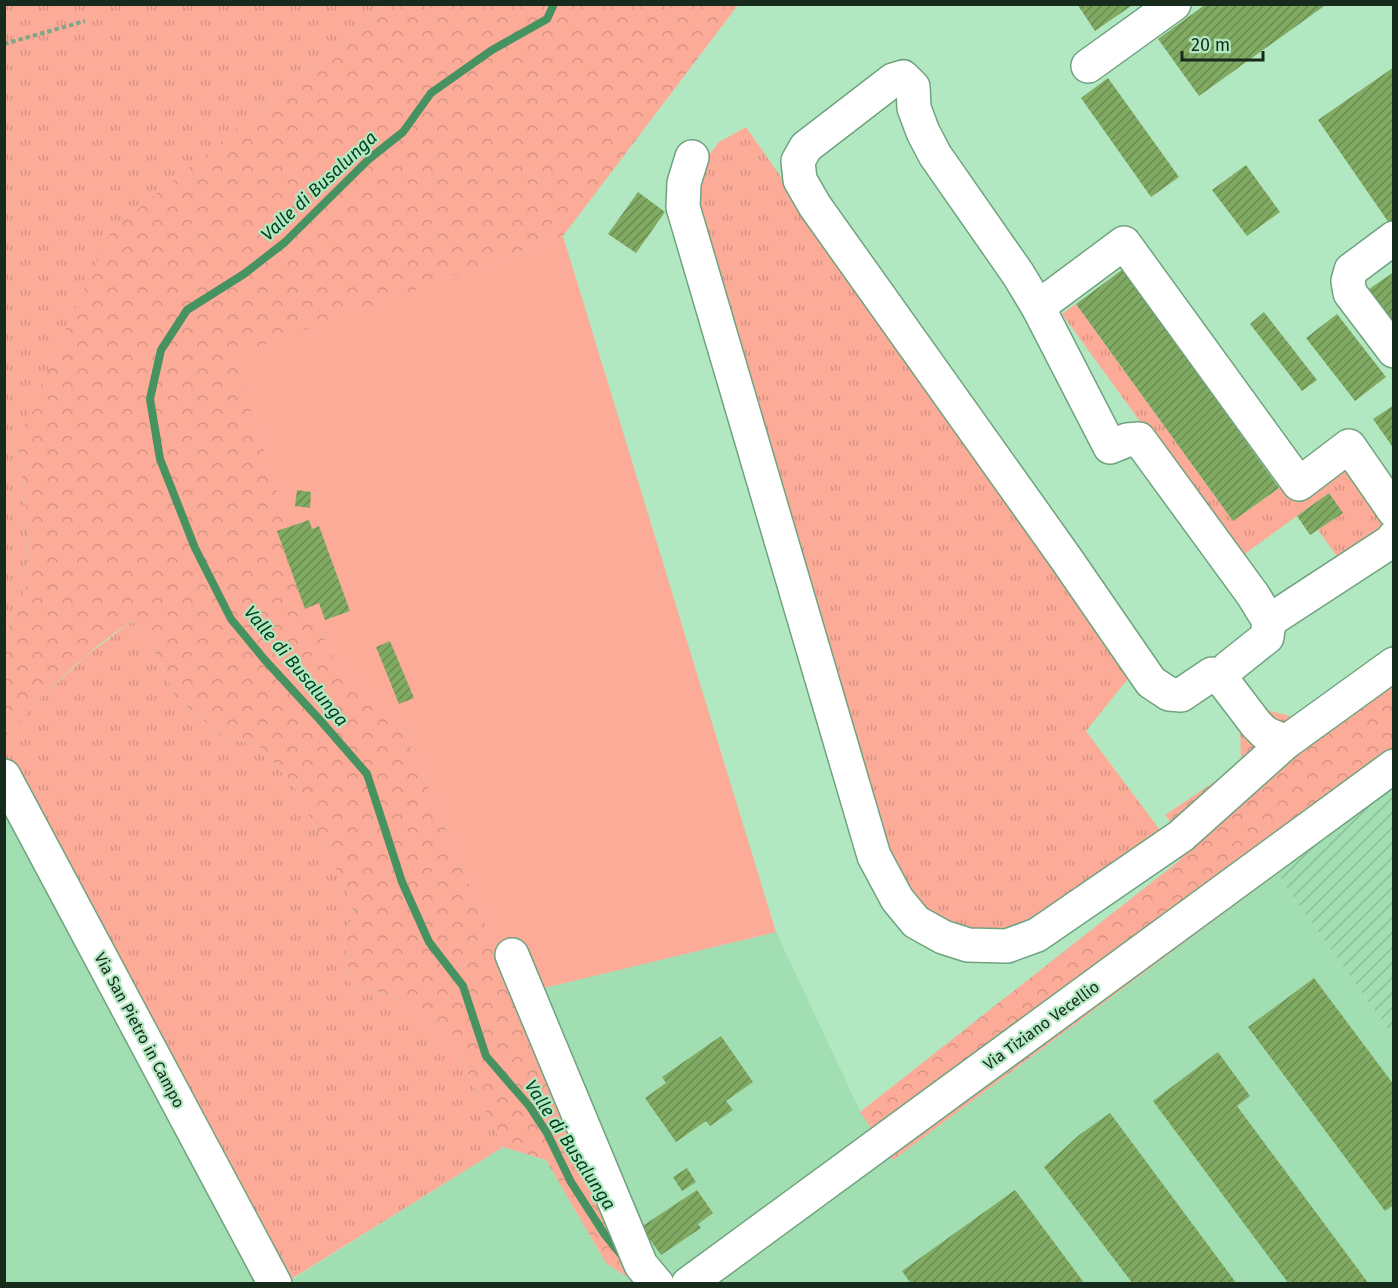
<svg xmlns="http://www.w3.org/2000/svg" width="1398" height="1288" font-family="'Fira Sans',sans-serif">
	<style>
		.built { fill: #a1deb2 }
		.industrial { fill: url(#industrial-furrows) }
		.grass { fill: url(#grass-tufts) }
		.forest { fill: url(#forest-crowns) }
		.pitch { fill: #fcab98 }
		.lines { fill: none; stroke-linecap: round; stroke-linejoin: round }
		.stream { stroke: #469261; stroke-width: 8 }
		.building { fill: url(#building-hatch) }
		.minor-casing { stroke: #6fa37f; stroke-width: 36 }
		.major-casing { stroke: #6fa37f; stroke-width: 36 }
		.path { stroke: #7da789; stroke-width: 4; stroke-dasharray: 4.5 3; stroke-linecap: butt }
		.minor { stroke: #fff; stroke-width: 33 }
		.major { stroke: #fff; stroke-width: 33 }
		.labels { text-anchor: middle; stroke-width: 4.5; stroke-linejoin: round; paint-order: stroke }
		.street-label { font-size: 16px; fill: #162b1c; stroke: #b2e8c1 }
		.water-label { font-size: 18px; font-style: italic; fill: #003f1e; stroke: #b2e8c1 }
	</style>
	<defs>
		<pattern id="industrial-furrows" width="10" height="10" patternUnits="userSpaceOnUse" patternTransform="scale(1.5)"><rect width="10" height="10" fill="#a1deb2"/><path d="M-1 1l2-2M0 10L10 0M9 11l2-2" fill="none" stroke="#8abf98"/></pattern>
		<pattern id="grass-tufts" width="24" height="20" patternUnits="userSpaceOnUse" patternTransform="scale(1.5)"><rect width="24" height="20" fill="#fcab98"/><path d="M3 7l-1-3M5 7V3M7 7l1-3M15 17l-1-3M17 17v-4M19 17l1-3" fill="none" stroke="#d79382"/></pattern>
		<pattern id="forest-crowns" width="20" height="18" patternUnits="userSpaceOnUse" patternTransform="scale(1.5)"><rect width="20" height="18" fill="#fcab98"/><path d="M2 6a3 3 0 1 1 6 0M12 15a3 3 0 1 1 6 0" fill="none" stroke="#d79382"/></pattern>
		<pattern id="building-hatch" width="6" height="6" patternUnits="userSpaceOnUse" patternTransform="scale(1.5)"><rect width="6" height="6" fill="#81aa63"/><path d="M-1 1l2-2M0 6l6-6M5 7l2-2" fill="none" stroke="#698b51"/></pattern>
	</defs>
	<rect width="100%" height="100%" fill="#b2e8c1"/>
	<g class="built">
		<path d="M5 799 270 1283H5Z"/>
		<path d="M1277 874 1393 1036V1283L285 1284 503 1147 546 1160 606 1263 515 995 776 932 860 1111 893 1160Z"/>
	</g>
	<path class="industrial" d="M1393 787V1036L1277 874Z"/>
	<g class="grass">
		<path d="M4 5H385L253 116 17 442 26 510 27 586 5 635Z"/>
		<path d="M746 127 1130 676 1086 731 1160 830 1103 877 1022 932 950 928 922 910 894 880 699 216 697 187 701 165 719 142Z"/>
		<path d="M1076 304 1233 521 1279 488 1291 486 1344 458 1386 522 1384 528 1341 562 1318 530 1342 513 1329 493 1239 558 1062 314Z"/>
		<path d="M132 621 154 649 175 696 222 736 259 746 294 786 354 904 345 942 350 984 398 998 460 1056 503 1147 285 1283 5 799 4 737 40 699 85 657Z"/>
	</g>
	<g class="forest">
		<path d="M385 5H738L563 236 234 357 328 649 404 729 635 1282 606 1263 546 1160 503 1147 460 1056 398 998 350 984 345 942 354 904 294 786 259 746 222 736 175 696 154 649 132 621C84 652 43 695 5 737V635L27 586 26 510 17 442 58 345 112 230 253 116Z"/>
		<path d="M1393 645V787L893 1160 860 1112 1180 860 1186 842 1165 815 1241 764 1240 725 1262 709 1294 717Z"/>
	</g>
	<path class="pitch" d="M563 236 776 932 515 995 404 729 328 649 233 356Z"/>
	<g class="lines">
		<path class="stream" d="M554 4 547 19 492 50 431 93 403 132 369 159 284 243 244 274 187 310 161 350 150 399 160 459 195 548 231 619 264 659 320 720 367 774 402 882 429 942 463 986 486 1056 530 1107 547 1133 571 1182 605 1235 623 1257"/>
	</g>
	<g class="building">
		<path d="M1077 4H1134L1095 31Z"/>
		<path d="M1206 4H1327L1199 96 1158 39Z"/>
		<path d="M1394 67V224L1391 226 1318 120Z"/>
		<path d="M1108 78 1179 177 1151 197 1081 98Z"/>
		<path d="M1246 165 1280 212 1247 236 1212 190Z"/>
		<path d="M638 192 665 212 636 253 608 234Z"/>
		<path d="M1123 269 1279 488 1233 521 1076 304Z"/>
		<path d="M1394 272V325L1369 289Z"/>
		<path d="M1264 312 1317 380 1302 391 1250 324Z"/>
		<path d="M1337 314 1386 377 1355 401 1306 338Z"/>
		<path d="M1394 405V449L1373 419Z"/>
		<path d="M297 490 311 492 310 508 295 506Z"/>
		<path d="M1329 493 1343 513 1310 535 1297 516Z"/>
		<path d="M309 520 312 529 319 526 350 611 325 620 319 603 305 609 277 531Z"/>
		<path d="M390 641 414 698 399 704 376 647Z"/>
		<path d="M1314 978 1394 1085V1205L1385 1211 1248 1027Z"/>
		<path d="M721 1036 753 1082 726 1101 733 1110 710 1126 706 1121 676 1142 645 1098 666 1083 662 1077Z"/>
		<path d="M1218 1052 1250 1096 1237 1106 1369 1284H1289L1153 1101Z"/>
		<path d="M1110 1113 1237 1284H1133L1044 1167 1079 1135Z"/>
		<path d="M687 1168 696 1182 682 1191 673 1177Z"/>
		<path d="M697 1190 713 1213 698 1224 701 1228 661 1255 641 1227Z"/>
		<path d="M1015 1190 1085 1284H911L902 1271Z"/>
	</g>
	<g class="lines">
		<defs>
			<g id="minor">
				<path d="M1088 66 1174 4"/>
				<path d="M692 157 684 183 683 207 874 856 897 899 916 922 943 937 968 945 1007 946 1037 935 1181 836 1286 742 1394 664"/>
				<path d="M1394 238 1351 270 1348 281 1350 293 1394 351"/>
				<path d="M1038 307 1124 243 1299 484 1349 446 1394 511"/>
				<path d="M1269 621 1393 540 1394 537"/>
				<path d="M1224 682 1212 674 1181 695 1169 694 1151 682 1067 560 815 206 800 180 798 161 806 147 893 80 903 77 913 87 914 108 923 132 935 155 1018 274 1038 307 1110 447 1127 440 1139 439 1253 595 1269 621 1267 637 1228 668 1224 682 1256 724 1265 733 1286 742"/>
				<path d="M4 776 275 1284"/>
				<path d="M512 955 641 1265 657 1284"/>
			</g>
			<path id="major" d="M688 1284 1394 766"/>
		</defs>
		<use href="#minor" class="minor-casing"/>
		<use href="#major" class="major-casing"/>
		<path class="path" d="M4 44 85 21"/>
		<use href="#minor" class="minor"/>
		<use href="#major" class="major"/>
	</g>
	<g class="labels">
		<g class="street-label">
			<text transform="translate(1041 1025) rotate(-36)" y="6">Via Tiziano Vecellio</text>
			<text transform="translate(140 1030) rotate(62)" y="6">Via San Pietro in Campo</text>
		</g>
		<g class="water-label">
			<text transform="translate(319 186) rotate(-43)" y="6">Valle di Busalunga</text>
			<text transform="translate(296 666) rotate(50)" y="6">Valle di Busalunga</text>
			<text transform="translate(570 1145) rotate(57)" y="6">Valle di Busalunga</text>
		</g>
	</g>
	<rect width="1398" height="1288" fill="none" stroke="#162b1c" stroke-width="12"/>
	<path d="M1182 51v9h81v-9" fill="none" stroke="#162b1c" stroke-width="3"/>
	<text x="1191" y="51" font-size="18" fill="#162b1c" stroke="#b2e8c1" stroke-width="4.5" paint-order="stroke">20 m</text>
</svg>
